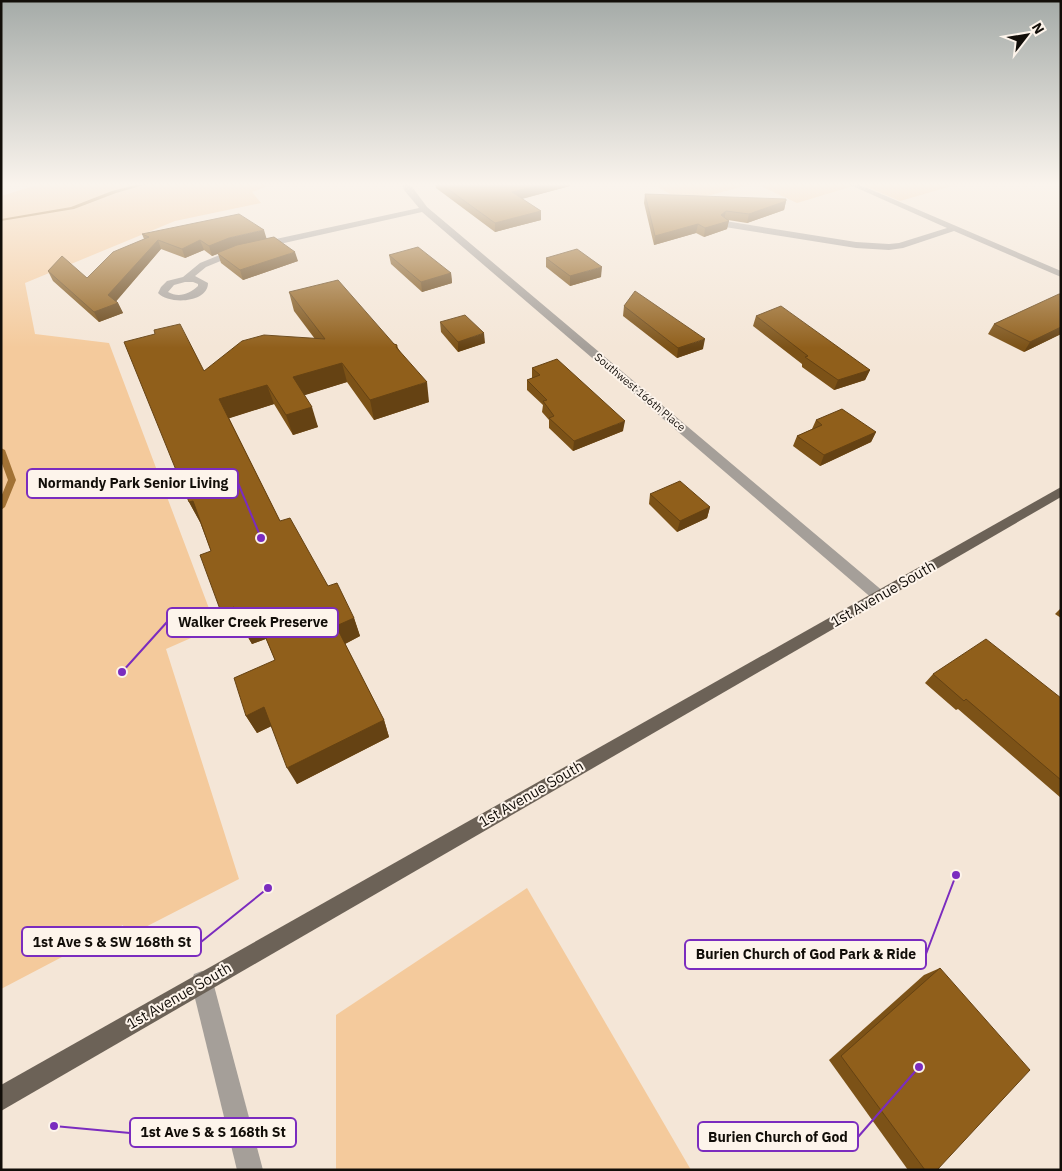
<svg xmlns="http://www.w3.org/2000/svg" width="1062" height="1171" font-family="'IBM Plex Sans',sans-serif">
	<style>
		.green { fill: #f4ca9c }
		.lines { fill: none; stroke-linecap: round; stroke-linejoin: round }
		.stream { fill: #a27235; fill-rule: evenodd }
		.minor { fill: #a59f99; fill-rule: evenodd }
		.major { fill: #6c6257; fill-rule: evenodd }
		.wall { fill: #7c5217 }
		.shaded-wall { fill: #654213 }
		.building { fill: #905f1b; stroke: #654213 }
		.labels { text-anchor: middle; stroke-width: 4; stroke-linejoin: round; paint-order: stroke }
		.far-street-label { font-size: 11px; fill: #120e09; stroke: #fdf4eb }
		.near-street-label { font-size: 15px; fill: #120e09; stroke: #fdf4eb }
		.leader { fill: none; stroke: #7b2cbf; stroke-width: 2 }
		.callout-dot { fill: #7b2cbf; stroke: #fdf4eb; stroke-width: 2 }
		.callout { fill: #fdf4eb; stroke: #7b2cbf; stroke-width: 2 }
		.callout-label { font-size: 14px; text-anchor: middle; font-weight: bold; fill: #120e09 }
	</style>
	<rect width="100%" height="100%" fill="#f4e6d7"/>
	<g class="green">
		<path d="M40 184H273L252 192 261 203 175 221 25 283 35 334 109 343 216 627 166 649 239 879 126 937 123 925 1 989V196Z"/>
		<path d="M653 184H752L684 202Z"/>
		<path d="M756 184H959L900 201 860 184 797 203Z"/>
		<path d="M527 888 691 1170H336V1015Z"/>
	</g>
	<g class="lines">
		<g class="stream">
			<path d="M140 184H147L116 193 74 209 1 221V219L71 207 112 191Z"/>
			<path d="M1 448 5 450 16 480 5 507 1 510V497L8 480 1 461Z"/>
		</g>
		<g class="minor">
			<path d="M402 184H410L427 207 884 592 887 596 884 600 879 602 874 600 422 212 262 248 258 245 262 242 419 208 404 190Z"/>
			<path d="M848 184H858L1061 271V277L954 231 903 248 889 250 856 248 725 227 721 224 725 221 856 242 889 244 899 243 947 228Z"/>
			<path d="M237 248 241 251 240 253 206 267 195 276 208 283C208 303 169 305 158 293L161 287 167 281 183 277 200 263ZM185 282H193L198 284V286C189 294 179 298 168 292L174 285Z"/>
			<path d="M202 971 210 974 213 982 263 1170H237L191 982 194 974Z"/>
		</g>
		<path class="major" d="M1061 487V497L1 1111V1085Z"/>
	</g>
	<g class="wall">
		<path d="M435 184H570V186L522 199 541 211V220L495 232 436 188Z"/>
		<path d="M645 194 786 201 784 210 747 223 728 220 727 229 704 237 696 233 654 245 644 203Z"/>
		<path d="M142 234 266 239 298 261 243 280 221 263 218 254 212 256 204 250 185 258 161 249 116 301 118 303 123 313 99 322 53 281 48 271 87 278 144 239Z"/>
		<path d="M389 255 451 273 452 283 422 292 391 264Z"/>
		<path d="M546 258 601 277 570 286 546 267Z"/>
		<path d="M289 292 394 344 397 345 398 348 429 402 374 420 347 382 304 395 318 427 293 435 274 404 229 418 280 521 328 586 354 618 360 636 345 644 384 720 389 737 297 784 271 726 257 733 246 716 275 660 266 639 252 644 242 627 232 631 211 551 200 522 189 502 204 371 315 339 294 311Z"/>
		<path d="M1061 294V334L1024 352 988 334 994 324Z"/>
		<path d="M624 306 703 349 677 358 623 316Z"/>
		<path d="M756 316 870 370 865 380 834 390 802 367V364L753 326Z"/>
		<path d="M440 322 485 343 458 352 441 332Z"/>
		<path d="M532 368 623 431 573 451 549 428V420L542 412 543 405 527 390V380L532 378Z"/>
		<path d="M816 420 876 432 871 442 820 466 793 446 797 436 812 429Z"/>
		<path d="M650 494 710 507 707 518 677 532 649 504Z"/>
		<path d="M1061 608V618L1055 614Z"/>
		<path d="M933 674 1061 698V798L958 709 956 710 925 683Z"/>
		<path d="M940 968 937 1170H908L829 1060 924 975Z"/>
	</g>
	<g class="shaded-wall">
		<path d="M546 184H570V186L513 201 512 192Z"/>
		<path d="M786 201 784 210 747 223 749 214Z"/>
		<path d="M541 211V220L495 232V223Z"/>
		<path d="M726 211 724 220 729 221 727 229 704 237 705 228Z"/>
		<path d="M698 224 696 233 654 245 655 236Z"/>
		<path d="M264 230 267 240 232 247 212 256 209 246 229 238Z"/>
		<path d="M158 240 161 249 113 305 108 295Z"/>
		<path d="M200 240 204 250 185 258 182 249Z"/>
		<path d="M295 252 298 261 243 280 240 270Z"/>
		<path d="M602 267 601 277 570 286V276Z"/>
		<path d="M451 273 452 283 422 292 421 282Z"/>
		<path d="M118 303 123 313 99 322 94 312Z"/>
		<path d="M1061 327V334L1024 352 1030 342Z"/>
		<path d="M484 333 485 343 458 352V342Z"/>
		<path d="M705 339 703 349 677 358 678 348Z"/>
		<path d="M342 363 347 382 299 397 293 377Z"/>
		<path d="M870 370 865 380 834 390 838 380Z"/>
		<path d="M427 382 429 402 374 420 370 400Z"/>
		<path d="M267 385 274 404 227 419 219 399Z"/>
		<path d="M312 407 318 427 293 435 286 415Z"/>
		<path d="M625 421 623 431 573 451 574 441Z"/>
		<path d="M876 432 871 442 820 466 824 455Z"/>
		<path d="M193 501 203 521 200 522 189 502Z"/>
		<path d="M710 507 707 518 677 532 680 521Z"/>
		<path d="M234 607 258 619 268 638 252 644 242 627 232 631 221 612Z"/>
		<path d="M354 618 360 636 343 645 336 626Z"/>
		<path d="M264 707 274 725 257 733 246 716Z"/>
		<path d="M384 720 389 737 297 784 287 768Z"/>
	</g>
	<g class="building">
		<path d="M441 184H546L512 192 541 211 495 223Z"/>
		<path d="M645 194 786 199V201L749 214 726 211 721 215 729 221 705 228 698 224 655 236Z"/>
		<path d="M239 214 264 230 229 238 209 246 200 240 182 249 158 240 108 295 118 303 94 312 48 271 62 256 87 278 113 252 149 237 142 234Z"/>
		<path d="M274 237 295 252 240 270 217 253 237 245Z"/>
		<path d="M418 247 451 273 421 282 389 255Z"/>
		<path d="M577 249 602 267 570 276 546 258Z"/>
		<path d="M338 280 394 344 397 345 396 347 427 382 370 400 342 363 293 377 312 407 286 415 267 385 219 399 280 521 290 518 328 586 337 583 354 618 336 626 384 720 287 768 264 707 246 716 234 678 275 660 258 619 241 626 234 607 221 612 200 555 211 551 193 501 189 502 124 342 155 334 154 330 180 324 204 371 242 341 264 335 325 339 289 292Z"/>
		<path d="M635 291 705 339 678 348 624 306Z"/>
		<path d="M1059 294H1061V327L1030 342 994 324Z"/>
		<path d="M781 306 870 370 838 380 805 357 808 356 756 316Z"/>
		<path d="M465 315 484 333 458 342 440 322Z"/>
		<path d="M557 359 625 421 574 441 549 418 554 416 543 401 547 400 527 380 540 375 532 368Z"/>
		<path d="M842 409 876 432 824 455 797 436 822 425 816 420Z"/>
		<path d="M680 481 710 507 680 521 650 494Z"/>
		<path d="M986 639 1061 698V780L966 699 964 701 933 674Z"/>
		<path d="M940 968 1030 1070 937 1170H925L841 1056Z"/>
	</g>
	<linearGradient id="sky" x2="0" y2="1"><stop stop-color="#a5aba8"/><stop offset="0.53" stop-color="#faf4ed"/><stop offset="1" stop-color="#faf4ed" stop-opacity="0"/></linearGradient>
	<rect width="1062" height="348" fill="url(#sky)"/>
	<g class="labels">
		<g class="far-street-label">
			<text transform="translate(640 392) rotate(40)" y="4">Southwest 166th Place</text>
		</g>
		<g class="near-street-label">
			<text transform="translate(883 594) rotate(-30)" y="5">1st Avenue South</text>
			<text transform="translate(531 794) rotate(-30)" y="5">1st Avenue South</text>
			<text transform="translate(179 996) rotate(-30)" y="5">1st Avenue South</text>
		</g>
	</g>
	<path class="leader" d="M261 538L238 483M122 672L167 622M268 888L201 942M956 875L926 954M54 1126L130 1133M919 1067L858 1137"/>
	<g class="callout-dot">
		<circle cx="261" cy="538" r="5"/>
		<circle cx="122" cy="672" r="5"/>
		<circle cx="268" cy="888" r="5"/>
		<circle cx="956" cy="875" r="5"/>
		<circle cx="54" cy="1126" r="5"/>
		<circle cx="919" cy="1067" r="5"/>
	</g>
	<g class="callout">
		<rect x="27" y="469" width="211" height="29" rx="5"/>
		<rect x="167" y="608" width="171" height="29" rx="5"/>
		<rect x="22" y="927" width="179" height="29" rx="5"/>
		<rect x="685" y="940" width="241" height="29" rx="5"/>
		<rect x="130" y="1118" width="166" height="29" rx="5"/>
		<rect x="698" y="1122" width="160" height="29" rx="5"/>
	</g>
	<g class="callout-label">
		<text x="133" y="488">Normandy Park Senior Living</text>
		<text x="253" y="627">Walker Creek Preserve</text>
		<text x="112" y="947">1st Ave S &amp; SW 168th St</text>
		<text x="806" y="959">Burien Church of God Park &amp; Ride</text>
		<text x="213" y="1137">1st Ave S &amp; S 168th St</text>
		<text x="778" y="1142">Burien Church of God</text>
	</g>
	<rect width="1062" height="1171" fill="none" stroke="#120e09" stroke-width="5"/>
	<g transform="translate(1027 35) rotate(59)" stroke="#fdf4eb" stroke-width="4" paint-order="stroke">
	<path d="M0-4L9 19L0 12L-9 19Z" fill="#120e09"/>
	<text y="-8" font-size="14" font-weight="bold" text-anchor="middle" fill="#120e09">N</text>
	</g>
</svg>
